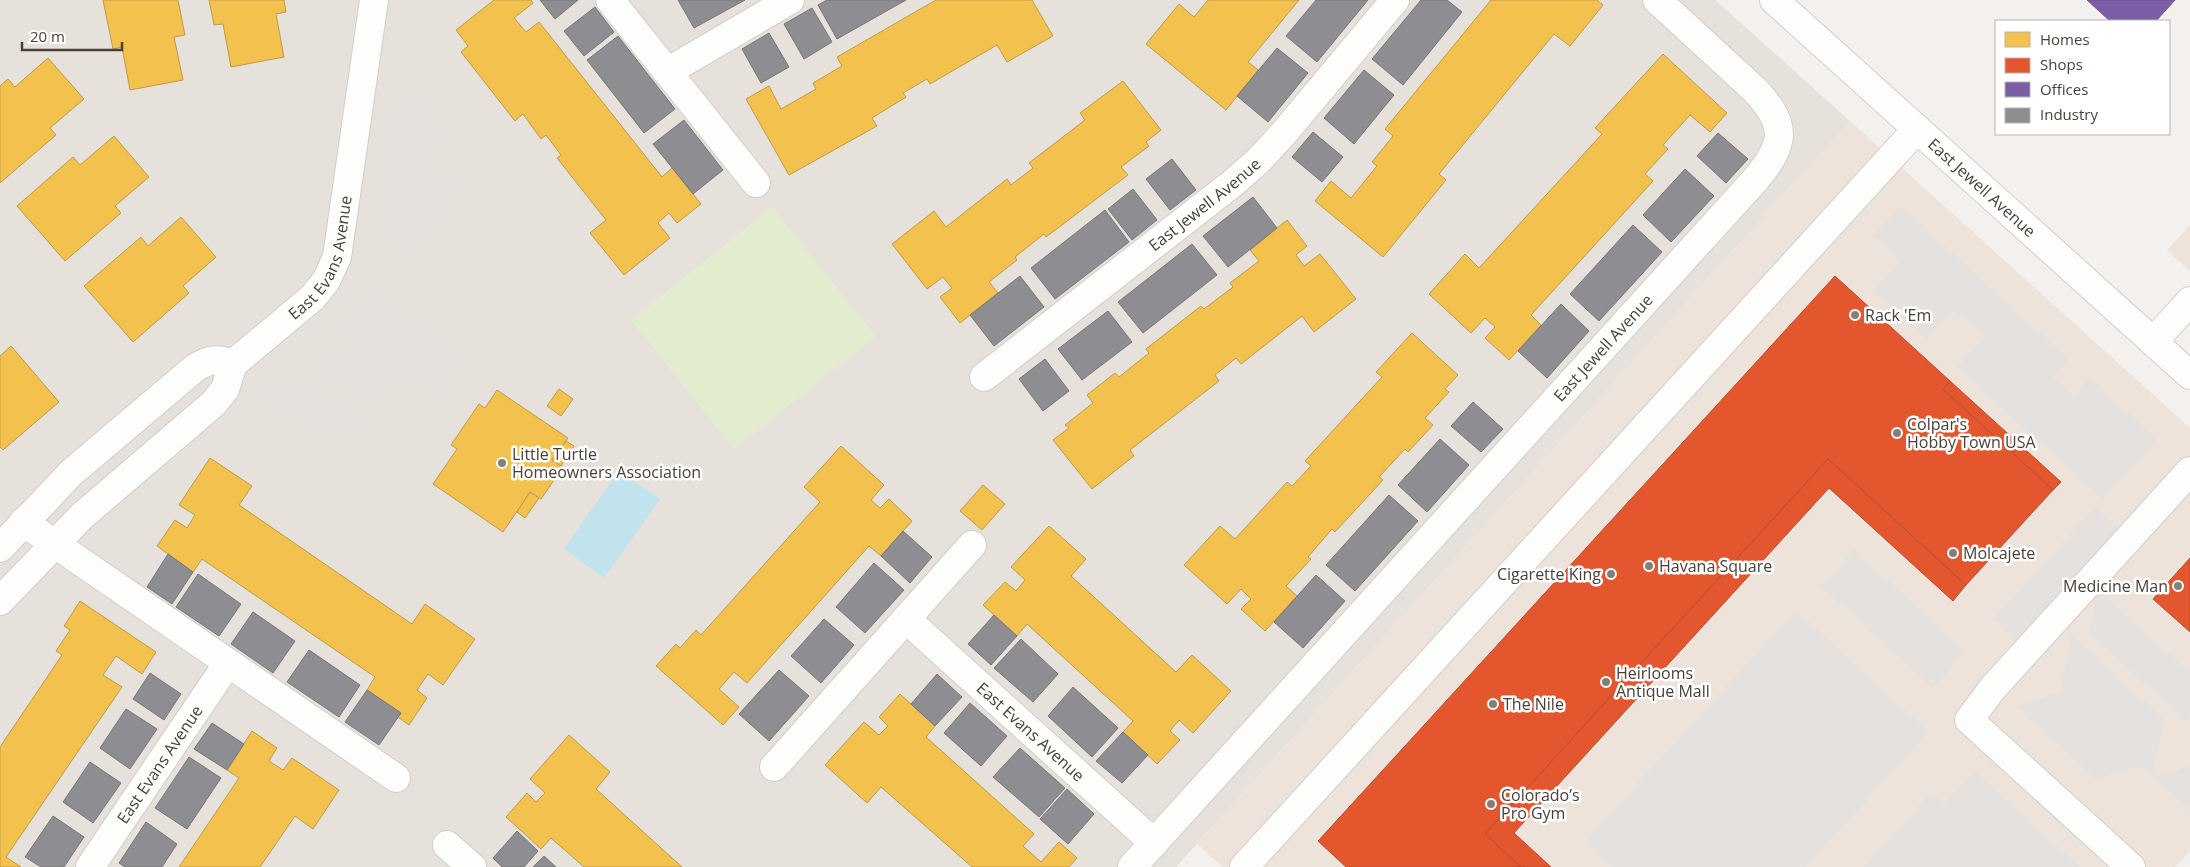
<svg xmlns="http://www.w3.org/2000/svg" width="2190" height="867" font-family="'Open Sans',sans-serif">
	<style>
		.residential { fill: #e7e1db }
		.commercial { fill: #ede3da }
		.green { fill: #e4eccf }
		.parking { fill: #e5e1de }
		.water { fill: #c0e3ee }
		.homes { fill: #f2c14e; stroke: #bf9b48 }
		.shops { fill: #e4572e; stroke: #b65031 }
		.offices { fill: #7b5ea7; stroke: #6c5586 }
		.industry { fill: #8d8d92; stroke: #797677 }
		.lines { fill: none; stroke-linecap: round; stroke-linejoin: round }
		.minor-casing { stroke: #d1cecb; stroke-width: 30 }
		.minor { stroke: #fdfdfc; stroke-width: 28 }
		.poi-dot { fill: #847e78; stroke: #fff; stroke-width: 2 }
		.labels { text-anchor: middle; stroke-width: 5; stroke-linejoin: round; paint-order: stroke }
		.street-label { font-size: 16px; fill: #494139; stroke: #fff }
		.poi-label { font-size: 16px; fill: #494139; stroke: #fff; text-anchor: start }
	</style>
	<rect width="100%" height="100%" fill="#f3f0ed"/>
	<path class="residential" d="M0 0H1715L1850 121 1176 867H0Z"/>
	<g class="commercial">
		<path d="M1850 121 2190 428V851L2175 867H1223L1197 844Z"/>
		<path d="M2190 225V271L2167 250Z"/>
	</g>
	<path class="green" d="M772 207 876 336 734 449 631 320Z"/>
	<g class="parking">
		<path d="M413 93 449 138 416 165 459 187 410 254 376 238 392 111Z"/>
		<path d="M1901 206 2069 359 2053 377 2074 396 2090 378 2158 440 2103 500 1957 368 1984 337 1954 310 1927 340 1872 291 1900 261 1873 236Z"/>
		<path d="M373 293 463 354 436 394 410 377 362 397 310 361 357 342 342 331Z"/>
		<path d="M300 377 366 422 321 436 253 386Z"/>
		<path d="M2095 507 2129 538 2027 650 1993 619Z"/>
		<path d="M1854 550 1966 651 1933 688 1821 586Z"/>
		<path d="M2097 589 2190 673V709L2187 722 2089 633Z"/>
		<path d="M1796 610 1929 732 1806 867H1612L1584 842Z"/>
		<path d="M2071 634 2165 720 2152 776 2170 773 2190 765V810L2151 777 2141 766 2095 778 2016 706 2060 692Z"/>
		<path d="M1975 771 2080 867H1863L1931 793 1944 804Z"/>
	</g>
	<path class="water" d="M619 471 660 499 604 578 564 549Z"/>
	<g class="homes">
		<path d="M103 0H178L185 35 174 37 183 80 130 90 122 47 113 49Z"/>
		<path d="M209 0H284L286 12 276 14 284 57 231 67 223 24 214 25Z"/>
		<path d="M494 0H531L533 3 514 18 526 32 539 22 662 177 672 168 701 204 677 223 669 213 658 223 670 238 624 275 590 233 606 220 557 158 561 155 546 135 541 139 523 114 515 121 461 52 468 46 456 30Z"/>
		<path d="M936 0H1032L1053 36 1007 62 997 45 930 84 927 79 903 93 906 97 872 118 877 126 789 175 746 99 769 86 781 109 816 89 813 83 842 66 837 57Z"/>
		<path d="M1208 0H1299L1248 62 1258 70 1226 110 1146 44 1179 4 1194 17Z"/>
		<path d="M1491 0H1597L1603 5 1570 46 1554 34 1439 174 1446 180 1383 257 1315 201 1331 181 1351 198 1377 166 1372 162 1393 136 1385 129Z"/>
		<path d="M1663 54 1727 113 1710 132 1690 115 1663 145 1668 149 1645 174 1653 181 1531 315 1541 325 1509 360 1485 338 1495 327 1485 318 1471 333 1429 294 1465 254 1479 268 1602 134 1595 128Z"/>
		<path d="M48 58 84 99 50 128 56 135 0 183V86L8 79 15 87Z"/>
		<path d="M1123 81 1161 130 1146 142 1149 146 1121 167 1128 175 1046 237 1044 234 1015 257 1017 260 989 282 998 293 960 323 940 297 952 288 943 277 927 289 892 244 934 211 946 227 1007 179 1011 185 1033 168 1029 163 1085 120 1080 113Z"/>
		<path d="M114 136 149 177 115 206 121 213 65 261 17 206 73 157 80 165Z"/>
		<path d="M181 217 216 257 183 286 189 293 133 342 84 286 141 237 148 246Z"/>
		<path d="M1287 220 1307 246 1296 255 1304 266 1320 254 1356 299 1314 332 1302 316 1241 364 1236 358 1215 375 1219 381 1130 450 1134 456 1092 489 1053 440 1069 428 1065 425 1093 403 1087 395 1115 373 1119 377 1149 353 1146 349 1201 306 1204 309 1233 287 1230 283 1259 261 1250 250Z"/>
		<path d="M1412 333 1458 375 1445 389 1449 392 1425 418 1433 425 1408 452 1405 449 1379 477 1383 480 1335 532 1332 529 1308 557 1311 559 1286 586 1297 596 1265 631 1241 609 1251 599 1241 589 1227 604 1184 565 1220 526 1235 539 1287 482 1292 486 1311 466 1305 461 1382 377 1376 372Z"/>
		<path d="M11 346 59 402 3 450 0 447V356Z"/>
		<path d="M559 389 573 399 561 416 547 406Z"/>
		<path d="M497 390 568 438 552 460 563 467 541 499 530 492 503 532 433 484 457 449 451 445 479 404 485 408Z"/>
		<path d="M566 441 574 446 561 466 552 460Z"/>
		<path d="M841 446 884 485 871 500 880 508 889 499 912 521 881 556 869 546 747 683 734 672 719 689 739 707 723 725 656 666 676 644 680 648 696 630 701 635 820 502 804 487Z"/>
		<path d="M210 458 252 486 239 505 412 624 425 604 475 639 443 685 428 674 417 690 427 698 409 725 398 717 401 713 367 690 375 677 202 559 193 572 157 546 175 520 187 528 195 515 179 505Z"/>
		<path d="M983 485 1005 504 982 530 960 511Z"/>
		<path d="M530 492 539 498 525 518 517 512Z"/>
		<path d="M1049 526 1086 559 1071 576 1176 672 1192 655 1231 691 1193 733 1179 720 1170 731 1180 740 1157 764 1123 732 1133 721 1027 624 1017 636 983 605 1005 582 1016 591 1025 580 1011 567Z"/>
		<path d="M80 601 156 652 142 674 116 656 103 675 122 687 6 857 21 867H0V747L62 655 56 651 70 630 64 626Z"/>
		<path d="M900 694 935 726 926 737 1034 834 1023 846 1041 862 1059 842 1077 858 1069 867H972L881 787 867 803 825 765 864 722 879 735 888 726 879 717Z"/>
		<path d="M252 731 277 748 269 761 283 770 292 758 339 790 313 829 295 816 260 867H179L239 778 227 770Z"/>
		<path d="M569 735 610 772 596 789 682 867H584L551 838 541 849 506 817 527 793 536 802 545 793 530 779Z"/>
	</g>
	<g class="shops">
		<path d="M1835 276 1950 381 1943 389 2053 490 1966 585 1828 459 1485 834 1521 867H1346L1318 841Z"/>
		<path d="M1950 381 2061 482 2053 490 1943 389Z"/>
		<path d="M1828 459 1966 585 1953 601 1829 488 1514 833 1551 867H1521L1485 834Z"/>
		<path d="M2190 558V632L2153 599Z"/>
	</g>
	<path class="offices" d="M2087 0H2175L2156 21H2110Z"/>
	<g class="industry">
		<path d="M540 0H578L555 19Z"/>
		<path d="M678 0H745L694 28Z"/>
		<path d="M827 0H906L837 39 818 5Z"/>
		<path d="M1316 0H1368L1317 62 1286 36Z"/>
		<path d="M1421 0H1447L1462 12 1403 85 1372 59Z"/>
		<path d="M595 7 614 32 584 56 564 31Z"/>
		<path d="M812 8 832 42 804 59 784 24Z"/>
		<path d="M769 33 789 67 761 83 742 49Z"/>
		<path d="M618 36 675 109 644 133 587 60Z"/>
		<path d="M1277 48 1308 73 1268 122 1237 96Z"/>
		<path d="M1364 70 1394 95 1354 144 1324 118Z"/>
		<path d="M684 120 723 170 693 194 653 144Z"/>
		<path d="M1313 132 1343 157 1322 182 1292 157Z"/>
		<path d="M1718 133 1748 159 1726 183 1697 156Z"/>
		<path d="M1172 159 1196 190 1170 210 1146 179Z"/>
		<path d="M1685 169 1714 196 1671 242 1643 215Z"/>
		<path d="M1133 189 1157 220 1132 240 1108 209Z"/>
		<path d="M1253 197 1277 228 1228 267 1203 236Z"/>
		<path d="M1105 210 1129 242 1055 299 1031 268Z"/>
		<path d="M1633 225 1662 252 1599 321 1570 294Z"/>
		<path d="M1192 244 1217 275 1143 333 1118 302Z"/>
		<path d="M1020 276 1044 307 994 346 970 315Z"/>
		<path d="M1561 304 1589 331 1547 378 1518 351Z"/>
		<path d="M1108 311 1132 342 1082 380 1058 349Z"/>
		<path d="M1045 359 1069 391 1043 411 1019 379Z"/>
		<path d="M1473 402 1503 429 1481 452 1451 426Z"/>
		<path d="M1440 439 1469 465 1427 512 1398 485Z"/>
		<path d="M1389 495 1418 521 1355 591 1326 565Z"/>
		<path d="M903 531 932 557 910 583 881 556Z"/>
		<path d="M168 554 193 572 172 604 147 587Z"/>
		<path d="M874 563 904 590 865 633 836 607Z"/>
		<path d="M198 574 241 604 219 636 176 607Z"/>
		<path d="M1316 575 1345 601 1303 648 1274 622Z"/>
		<path d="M253 612 295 641 273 673 231 644Z"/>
		<path d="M994 615 1017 636 991 665 968 644Z"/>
		<path d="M824 619 854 645 821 683 791 656Z"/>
		<path d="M1021 639 1058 674 1033 702 994 668Z"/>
		<path d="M309 650 360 685 339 717 287 682Z"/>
		<path d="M779 670 809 696 769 741 739 714Z"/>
		<path d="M150 673 181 694 164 720 133 699Z"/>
		<path d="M937 674 962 697 935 726 911 704Z"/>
		<path d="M1073 687 1118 728 1092 757 1048 716Z"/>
		<path d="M367 690 401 713 379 745 345 722Z"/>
		<path d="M970 703 1007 736 981 766 944 733Z"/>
		<path d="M126 709 157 729 130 769 100 748Z"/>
		<path d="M212 723 244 744 227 770 194 749Z"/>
		<path d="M1123 732 1148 755 1122 783 1096 761Z"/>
		<path d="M1020 748 1065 788 1039 817 993 777Z"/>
		<path d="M189 757 221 778 187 829 155 808Z"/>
		<path d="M90 762 121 783 93 823 63 802Z"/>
		<path d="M1067 789 1094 814 1068 844 1040 819Z"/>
		<path d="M53 816 84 837 64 867H41L25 857Z"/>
		<path d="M146 822 177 844 162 867H125L119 863Z"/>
		<path d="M517 831 538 851 524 867H502L493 858Z"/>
		<path d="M544 856 556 867H533Z"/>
	</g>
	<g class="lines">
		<defs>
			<g id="minor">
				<path d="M610 0 756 183"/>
				<path id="s1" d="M1774 0 2190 375"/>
				<path d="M667 72 790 0"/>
				<path d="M2153 342 2190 301"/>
				<path id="s2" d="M984 377 1233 183 1259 160 1284 133 1395 0"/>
				<path d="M23 522 396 778"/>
				<path d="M0 548 71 473 195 368C209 359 218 358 233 364"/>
				<path id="s3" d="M0 601 82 516 214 403 225 389 233 364 312 298 326 281 337 257 374 0"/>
				<path id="s4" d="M906 619 1154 843"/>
				<path d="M774 767 972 545"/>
				<path d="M447 845 472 867"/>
				<path id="s5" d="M90 867 228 663"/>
				<path id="s6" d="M1132 867 1756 179C1785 144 1788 126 1756 91L1657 0"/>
				<path d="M1244 867 1917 129"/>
				<path d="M2131 867 1969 720 1992 689 2190 471"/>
			</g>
		</defs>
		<use href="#minor" class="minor-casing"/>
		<use href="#minor" class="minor"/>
	</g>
	<g class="poi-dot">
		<circle cx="1855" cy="315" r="5"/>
		<circle cx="1897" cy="433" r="5"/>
		<circle cx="502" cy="463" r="5"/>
		<circle cx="1953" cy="553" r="5"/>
		<circle cx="1649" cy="566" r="5"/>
		<circle cx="1611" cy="574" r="5"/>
		<circle cx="2178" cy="586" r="5"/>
		<circle cx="1606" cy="682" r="5"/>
		<circle cx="1493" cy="704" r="5"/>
		<circle cx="1491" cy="804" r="5"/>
	</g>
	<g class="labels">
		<g class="street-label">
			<text dy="6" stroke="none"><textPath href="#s1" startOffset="280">East Jewell Avenue</textPath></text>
			<text dy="6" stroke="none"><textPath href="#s2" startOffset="280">East Jewell Avenue</textPath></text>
			<text dy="6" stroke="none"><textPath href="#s3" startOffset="480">East Evans Avenue</textPath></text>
			<text dy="6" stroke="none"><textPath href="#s6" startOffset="701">East Jewell Avenue</textPath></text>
			<text dy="6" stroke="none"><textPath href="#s4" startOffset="168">East Evans Avenue</textPath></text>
			<text dy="6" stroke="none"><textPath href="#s5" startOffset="124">East Evans Avenue</textPath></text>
		</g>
		<g class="poi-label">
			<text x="1865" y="321">Rack 'Em</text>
			<text x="1907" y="430">Colpar's<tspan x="1907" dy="18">Hobby Town USA</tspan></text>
			<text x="512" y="460">Little Turtle<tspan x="512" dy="18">Homeowners Association</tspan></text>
			<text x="1963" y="559">Molcajete</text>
			<text x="1659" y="572">Havana Square</text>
			<text x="1601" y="580" text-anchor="end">Cigarette King</text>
			<text x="2168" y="592" text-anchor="end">Medicine Man</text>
			<text x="1616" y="679">Heirlooms<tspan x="1616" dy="18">Antique Mall</tspan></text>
			<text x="1503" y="710">The Nile</text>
			<text x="1501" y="801">Colorado’s<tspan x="1501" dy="18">Pro Gym</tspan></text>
		</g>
	</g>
	<rect x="1995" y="20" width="175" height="115" fill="#ffffff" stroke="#b6b3b0"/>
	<rect x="2005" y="32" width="25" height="15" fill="#f2c14e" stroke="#b6b3b0"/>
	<text x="2040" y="45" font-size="15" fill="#494139">Homes</text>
	<rect x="2005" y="58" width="25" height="15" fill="#e4572e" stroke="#b6b3b0"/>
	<text x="2040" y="70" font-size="15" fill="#494139">Shops</text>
	<rect x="2005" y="82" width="25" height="15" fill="#7b5ea7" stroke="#b6b3b0"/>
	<text x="2040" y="95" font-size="15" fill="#494139">Offices</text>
	<rect x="2005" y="108" width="25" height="15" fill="#8d8d92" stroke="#b6b3b0"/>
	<text x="2040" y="120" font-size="15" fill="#494139">Industry</text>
	<path d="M22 42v8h100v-8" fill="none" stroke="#494139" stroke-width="2.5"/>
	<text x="30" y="42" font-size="15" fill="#494139" stroke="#ffffff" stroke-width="4" paint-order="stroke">20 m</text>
</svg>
